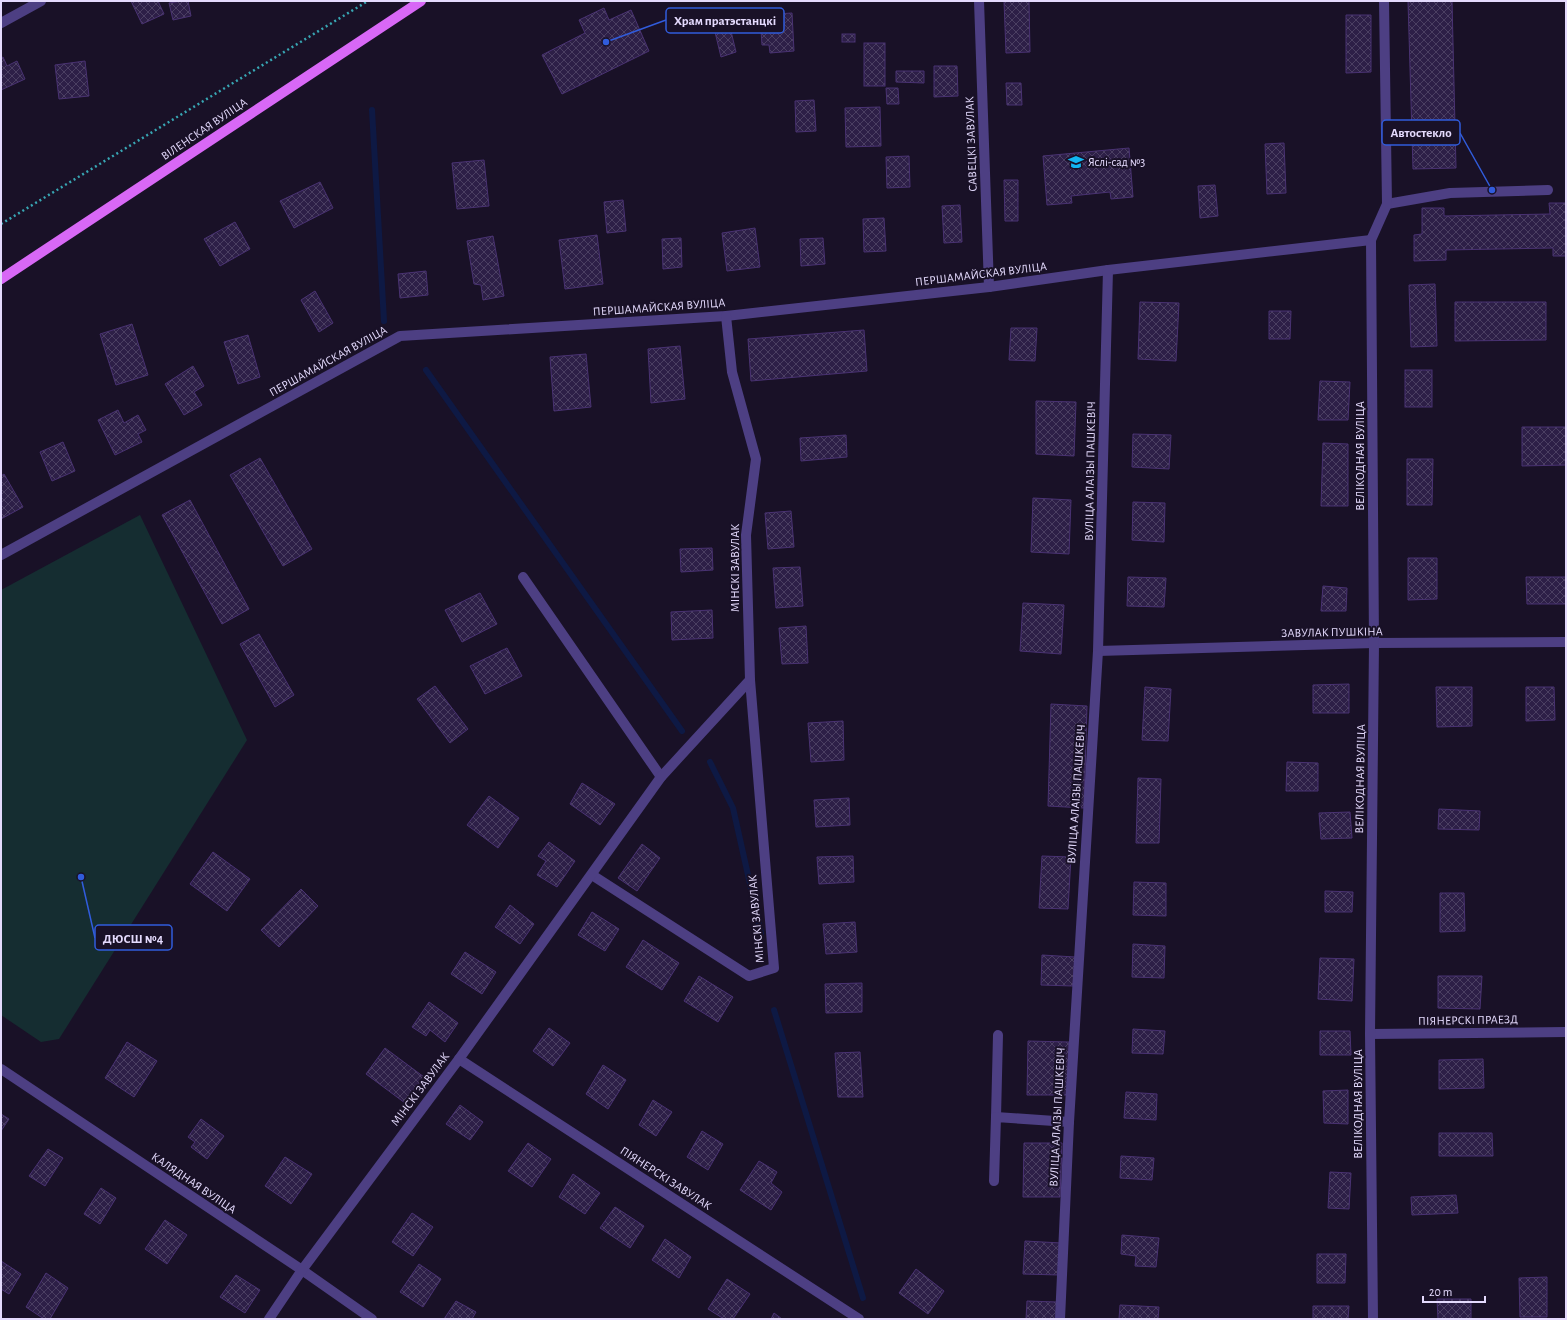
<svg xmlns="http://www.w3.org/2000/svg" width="1567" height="1320" font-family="'Alegreya Sans',sans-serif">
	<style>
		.pitch { fill: #152d31 }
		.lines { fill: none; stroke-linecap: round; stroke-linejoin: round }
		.stream { stroke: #0e1944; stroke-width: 6 }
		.building { fill: url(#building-cross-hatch); stroke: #493272 }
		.path { stroke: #38a6b3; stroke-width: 2.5; stroke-dasharray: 2 3; stroke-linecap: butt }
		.minor { stroke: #4d3f83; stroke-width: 10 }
		.major { stroke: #d868f6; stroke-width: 10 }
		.labels { text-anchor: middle; stroke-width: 4; stroke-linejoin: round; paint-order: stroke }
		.street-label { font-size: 12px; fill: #e4dafd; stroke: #191127 }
		.poi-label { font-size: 12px; fill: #e4dafd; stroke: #191127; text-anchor: start }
		.leader { fill: none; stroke: #315cdc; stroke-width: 1.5 }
		.callout-dot { fill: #315cdc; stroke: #191127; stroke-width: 1.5 }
		.callout { fill: #191127; stroke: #315cdc; stroke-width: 1.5 }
		.callout-label { font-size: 13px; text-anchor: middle; font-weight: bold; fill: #e4dafd }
	</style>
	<defs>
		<pattern id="building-cross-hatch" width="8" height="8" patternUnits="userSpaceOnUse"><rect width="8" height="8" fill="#2d1f47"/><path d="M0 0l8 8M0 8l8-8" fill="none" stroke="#4b3f62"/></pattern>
	</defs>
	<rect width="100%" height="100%" fill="#191127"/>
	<path class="pitch" d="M140 515 247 740 59 1039 41 1042 1 1015V590Z"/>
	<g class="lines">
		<g class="stream">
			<path d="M372 110 384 321"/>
			<path d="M426 370 682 731"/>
			<path d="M710 762 733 808 761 933"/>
			<path d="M774 1010 863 1298"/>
		</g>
	</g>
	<g class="building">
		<path d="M131 1H158L164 14 142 24Z"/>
		<path d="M182 1H188L191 16 173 20 169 3Z"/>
		<path d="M1004 1H1029L1030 52 1006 53Z"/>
		<path d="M1408 1H1452L1456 168 1413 169Z"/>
		<path d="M604 8 609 20 631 10 649 51 562 94 542 55 585 33 579 20Z"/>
		<path d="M792 13 794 51 770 53 769 45H762L760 15Z"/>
		<path d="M1346 15H1371V72L1346 73Z"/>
		<path d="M730 27 736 52 721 57 715 32Z"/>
		<rect x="842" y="34" width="13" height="8"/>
		<rect x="864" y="43" width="21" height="43"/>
		<path d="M3 57 7 66 17 61 25 79 1 90V58Z"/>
		<path d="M85 61 89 96 59 99 55 65Z"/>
		<path d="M934 66H957L958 96 934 97Z"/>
		<path d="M896 71H924V83L896 82Z"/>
		<path d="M1006 83H1021L1022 105H1007Z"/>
		<path d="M886 88H898L899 104H887Z"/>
		<path d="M814 100 816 131 796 132 795 101Z"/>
		<path d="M880 107 881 146 846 147 845 108Z"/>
		<path d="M1284 143 1286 193 1267 194 1265 144Z"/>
		<path d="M1129 148 1133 197 1111 199 1110 192 1071 196 1072 203 1047 205 1043 156Z"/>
		<path d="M909 156 910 187 887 188 886 157Z"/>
		<path d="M484 160 489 206 457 209 452 163Z"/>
		<path d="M1004 180H1018V221H1005Z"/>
		<path d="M320 182 333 208 294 228 280 201Z"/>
		<path d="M1215 185 1218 216 1200 218 1198 186Z"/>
		<path d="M623 200 626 231 607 233 604 202Z"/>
		<path d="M1549 203H1566V256H1553V248L1446 250V260L1414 261V235L1422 234V208H1444V216L1550 214Z"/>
		<path d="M960 205 962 242 944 243 942 206Z"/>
		<path d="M884 218 886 251 864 252 863 219Z"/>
		<path d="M235 222 250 249 220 266 204 239Z"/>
		<path d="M755 228 760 267 727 271 722 233Z"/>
		<path d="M597 235 603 284 565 289 559 240Z"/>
		<path d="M493 236 504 296 483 300 481 285 474 284 467 241Z"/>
		<path d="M681 238 682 267 663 269 662 239Z"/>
		<path d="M823 238 825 264 801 266 800 239Z"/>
		<path d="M426 271 428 295 400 298 398 274Z"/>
		<path d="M1435 284 1437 346 1411 347 1409 285Z"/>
		<path d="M315 291 333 323 319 332 301 300Z"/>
		<path d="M1140 302 1179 303 1176 361 1138 359Z"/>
		<path d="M1455 302H1546V340L1455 341Z"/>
		<path d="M1269 311H1291L1290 339H1269Z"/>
		<path d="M132 324 148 375 116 385 100 334Z"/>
		<path d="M1011 328H1037L1035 361 1009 360Z"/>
		<path d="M864 330 867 371 751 381 748 339Z"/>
		<path d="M248 335 260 377 238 384 224 342Z"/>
		<path d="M680 346 685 399 651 403 648 349Z"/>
		<path d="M586 354 591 407 554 411 550 357Z"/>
		<path d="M193 366 204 386 194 392 202 405 184 415 165 384Z"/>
		<rect x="1405" y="370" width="27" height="37"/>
		<path d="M1320 381 1350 382 1348 420H1318Z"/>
		<path d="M1036 401 1076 402 1074 456 1036 454Z"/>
		<path d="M118 410 124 423 138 415 146 430 138 434 142 442 115 455 98 420Z"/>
		<path d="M1522 427H1566V465L1522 466Z"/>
		<path d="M1133 434 1171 435 1169 469 1132 467Z"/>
		<path d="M846 435 847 457 801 461 800 438Z"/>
		<path d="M63 442 75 471 52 481 40 452Z"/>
		<path d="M1323 443 1348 444V506H1321Z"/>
		<path d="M260 458 312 549 283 566 230 475Z"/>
		<path d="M1407 459H1433L1432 505H1407Z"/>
		<path d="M4 474 23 507 1 519V476Z"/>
		<path d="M1033 498 1071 500 1069 554 1031 552Z"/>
		<path d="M190 500 249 609 222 624 162 515Z"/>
		<path d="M1133 502 1165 503 1164 542 1132 540Z"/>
		<path d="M791 511 794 547 768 549 765 513Z"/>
		<path d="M712 548 713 570 681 572 680 549Z"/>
		<path d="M1408 558H1437V599L1408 600Z"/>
		<path d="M800 567 803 606 776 608 773 568Z"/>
		<path d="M1128 577 1166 578 1164 607 1127 606Z"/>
		<path d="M1526 577H1566V604H1527Z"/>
		<path d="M1323 586 1347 588 1346 611H1321Z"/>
		<path d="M480 593 497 624 462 642 445 610Z"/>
		<path d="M1023 603 1064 605 1061 654 1020 651Z"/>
		<path d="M712 610 713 638 672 640 671 612Z"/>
		<path d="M806 626 808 663 782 664 779 628Z"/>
		<path d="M259 634 294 695 275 707 240 644Z"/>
		<path d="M507 648 522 676 485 694 470 666Z"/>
		<path d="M1349 684V713H1313V685Z"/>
		<path d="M435 686 468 729 450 743 417 699Z"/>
		<path d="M1145 687 1171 689 1168 741 1142 740Z"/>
		<path d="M1436 687H1472V726L1437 727Z"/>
		<path d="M1526 687H1554L1555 720 1526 721Z"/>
		<path d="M1051 704 1087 706 1084 808 1048 806Z"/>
		<path d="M843 721 844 760 811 762 808 723Z"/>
		<path d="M1287 762 1318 763V791H1286Z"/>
		<path d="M1138 778 1161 779 1159 843H1136Z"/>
		<path d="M582 783 615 804 600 825 570 804Z"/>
		<path d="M489 796 519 818 498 848 467 825Z"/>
		<path d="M849 798 850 825 816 827 814 800Z"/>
		<path d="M1439 809 1480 811 1479 830 1438 829Z"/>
		<path d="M1350 812 1352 838 1321 839 1319 813Z"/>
		<path d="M549 842 575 861 557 887 537 875 546 861 538 856Z"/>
		<path d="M642 844 660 858 637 891 618 878Z"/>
		<path d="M213 852 250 879 227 911 190 884Z"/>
		<path d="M853 856 854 882 819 884 817 857Z"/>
		<path d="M1042 856 1071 857 1068 909 1039 908Z"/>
		<path d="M1134 882 1166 883V916L1133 915Z"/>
		<path d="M301 889 318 906 279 947 261 930Z"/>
		<path d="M1325 891 1353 892 1352 912H1325Z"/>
		<path d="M1440 893H1464L1465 931 1440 932Z"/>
		<path d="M510 905 534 924 520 944 495 927Z"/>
		<path d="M592 912 619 929 605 951 578 935Z"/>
		<path d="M855 922 857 952 826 954 823 924Z"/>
		<path d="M643 940 679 963 662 990 626 967Z"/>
		<path d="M1133 944 1165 946 1164 978 1132 977Z"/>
		<path d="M465 952 496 972 482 994 451 974Z"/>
		<path d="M1042 955 1075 957 1073 986 1041 985Z"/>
		<path d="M1320 958 1354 959 1352 1001 1318 999Z"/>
		<path d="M699 976 733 997 718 1022 684 1001Z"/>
		<path d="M1438 976H1482L1480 1009 1438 1008Z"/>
		<path d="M862 983V1012L826 1013 825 984Z"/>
		<path d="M429 1002 458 1023 445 1042 430 1030 426 1036 412 1027Z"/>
		<path d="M549 1028 570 1043 553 1066 533 1051Z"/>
		<path d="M1133 1029 1165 1031 1163 1054 1132 1053Z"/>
		<path d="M1320 1031H1350L1351 1055H1320Z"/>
		<path d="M1028 1041 1069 1042 1067 1095H1027Z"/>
		<path d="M127 1042 157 1061 134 1097 105 1078Z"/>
		<path d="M385 1048 424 1077 405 1103 366 1074Z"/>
		<path d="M860 1052 863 1097H838L835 1053Z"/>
		<path d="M1483 1059 1484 1088 1439 1089V1060Z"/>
		<path d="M603 1065 626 1080 608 1109 586 1094Z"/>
		<path d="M1348 1090V1124L1324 1123 1323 1091Z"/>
		<path d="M1126 1092 1157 1094 1156 1120 1124 1118Z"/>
		<path d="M653 1100 672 1112 656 1136 639 1125Z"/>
		<path d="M460 1105 483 1122 470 1140 446 1124Z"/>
		<path d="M1 1114 9 1119 1 1131Z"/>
		<path d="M201 1119 224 1136 207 1159 191 1147 195 1142 188 1137Z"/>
		<path d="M702 1131 723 1144 708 1170 687 1157Z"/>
		<path d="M1439 1133H1492L1493 1156H1439Z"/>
		<path d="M528 1143 551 1159 532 1187 508 1171Z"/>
		<path d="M1024 1143H1062L1060 1197H1023Z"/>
		<path d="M48 1149 63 1158 45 1186 29 1176Z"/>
		<path d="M1121 1156 1154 1158 1152 1180 1120 1178Z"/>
		<path d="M285 1157 312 1174 291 1204 265 1186Z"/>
		<path d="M759 1161 777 1172 771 1183 782 1192 771 1210 740 1190Z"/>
		<path d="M1330 1172 1351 1173 1349 1209 1328 1208Z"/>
		<path d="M573 1174 600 1193 585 1214 559 1197Z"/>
		<path d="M101 1188 116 1198 100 1224 84 1214Z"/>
		<path d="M1456 1195 1458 1213 1412 1215 1411 1197Z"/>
		<path d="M615 1207 644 1226 630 1248 600 1228Z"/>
		<path d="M412 1213 433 1227 413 1256 392 1242Z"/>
		<path d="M165 1220 187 1235 167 1264 145 1249Z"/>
		<path d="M1122 1235 1159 1238 1156 1267 1135 1266 1136 1256 1121 1254Z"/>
		<path d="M665 1239 691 1257 679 1278 652 1260Z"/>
		<path d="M1025 1241 1061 1243 1059 1275 1023 1274Z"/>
		<path d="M1317 1254H1346L1345 1283H1317Z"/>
		<path d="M1 1261 21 1274 9 1294 1 1289Z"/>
		<path d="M419 1264 441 1279 423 1307 400 1292Z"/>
		<path d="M916 1269 944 1291 928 1314 899 1293Z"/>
		<path d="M46 1273 68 1288 50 1319H44L26 1307Z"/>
		<path d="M236 1275 260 1290 245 1313 220 1297Z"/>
		<path d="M1547 1277V1317H1520L1519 1278Z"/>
		<path d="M727 1279 750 1294 733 1319H724L708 1309Z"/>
		<path d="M1437 1299H1471V1319H1438Z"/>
		<path d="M456 1301 476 1312 472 1319H444Z"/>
		<path d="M1027 1301 1057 1302V1319H1026Z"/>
		<path d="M1120 1305 1159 1307 1158 1319H1119Z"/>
		<path d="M1313 1306H1349L1348 1319H1313Z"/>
		<path d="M774 1313 782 1319H771Z"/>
	</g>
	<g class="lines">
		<path class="path" d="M1 224 368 1"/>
		<g class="minor">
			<path d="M979 1 989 287"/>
			<path d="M1 23 41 1"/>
			<path d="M1387 204 1450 193 1548 190"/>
			<path d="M1 555 400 336 726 316 989 287 1108 270 1371 240"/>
			<path d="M523 577 661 777"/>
			<path d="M1098 651 1374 643 1566 642"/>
			<path d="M592 875 749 976 774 968 750 680"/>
			<path d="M1370 1034 1566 1032"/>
			<path d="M459 1059 859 1319"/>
			<path d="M1 1069 302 1270 372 1319"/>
			<path d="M996 1117 998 1035"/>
			<path d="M994 1181 996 1117 1069 1122"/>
			<path d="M269 1319 302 1270 459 1059 661 777 750 680 746 535 756 459 732 372 726 316"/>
			<path d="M1060 1319 1069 1122 1098 651 1108 270"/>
			<path d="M1373 1319 1370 1034 1374 643 1371 240 1387 204 1384 1"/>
		</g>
		<path class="major" d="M1 279 421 1"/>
	</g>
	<defs>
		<symbol id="school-bare" viewBox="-9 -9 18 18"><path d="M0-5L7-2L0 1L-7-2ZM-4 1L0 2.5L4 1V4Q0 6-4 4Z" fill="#12b6f1" stroke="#191127" stroke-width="2.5" paint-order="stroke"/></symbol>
	</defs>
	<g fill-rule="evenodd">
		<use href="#school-bare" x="1065" y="151" width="22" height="22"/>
	</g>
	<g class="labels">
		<g class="street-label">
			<text transform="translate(204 129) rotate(-34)" y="4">ВІЛЕНСКАЯ ВУЛІЦА</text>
			<text transform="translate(971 144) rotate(-92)" y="4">САВЕЦКІ ЗАВУЛАК</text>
			<text transform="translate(981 274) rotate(-7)" y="4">ПЕРШАМАЙСКАЯ ВУЛІЦА</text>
			<text transform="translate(659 307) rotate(-4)" y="4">ПЕРШАМАЙСКАЯ ВУЛІЦА</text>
			<text transform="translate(328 361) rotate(-29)" y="4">ПЕРШАМАЙСКАЯ ВУЛІЦА</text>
			<text transform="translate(1360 456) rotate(-90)" y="4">ВЕЛІКОДНАЯ ВУЛІЦА</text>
			<text transform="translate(1090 471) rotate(-89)" y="4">ВУЛІЦА АЛАІЗЫ ПАШКЕВІЧ</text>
			<text transform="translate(735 568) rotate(-90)" y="4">МІНСКІ ЗАВУЛАК</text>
			<text transform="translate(1332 632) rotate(-1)" y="4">ЗАВУЛАК ПУШКІНА</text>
			<text transform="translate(1360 779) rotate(-89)" y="4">ВЕЛІКОДНАЯ ВУЛІЦА</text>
			<text transform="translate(1076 794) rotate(-86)" y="4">ВУЛІЦА АЛАІЗЫ ПАШКЕВІЧ</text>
			<text transform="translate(756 919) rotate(-95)" y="4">МІНСКІ ЗАВУЛАК</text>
			<text transform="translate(1468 1020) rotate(-1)" y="4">ПІЯНЕРСКІ ПРАЕЗД</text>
			<text transform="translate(420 1089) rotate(-53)" y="4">МІНСКІ ЗАВУЛАК</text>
			<text transform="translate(1358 1104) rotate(-90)" y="4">ВЕЛІКОДНАЯ ВУЛІЦА</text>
			<text transform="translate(1057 1117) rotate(-87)" y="4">ВУЛІЦА АЛАІЗЫ ПАШКЕВІЧ</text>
			<text transform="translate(666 1178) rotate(33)" y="4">ПІЯНЕРСКІ ЗАВУЛАК</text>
			<text transform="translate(194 1183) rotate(34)" y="4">КАЛЯДНАЯ ВУЛІЦА</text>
		</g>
		<g class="poi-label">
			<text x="1088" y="166">Яслі-сад №3</text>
		</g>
	</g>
	<path class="leader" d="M606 42L666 20M1492 190L1460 133M81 877L95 938"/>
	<g class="callout-dot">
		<circle cx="606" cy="42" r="4"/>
		<circle cx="1492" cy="190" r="4"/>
		<circle cx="81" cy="877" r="4"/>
	</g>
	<g class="callout">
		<rect x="666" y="8" width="118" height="25" rx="4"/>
		<rect x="1382" y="120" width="78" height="25" rx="4"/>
		<rect x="95" y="925" width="77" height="25" rx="4"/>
	</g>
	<g class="callout-label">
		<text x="725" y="25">Храм пратэстанцкі</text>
		<text x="1421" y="137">Автостекло</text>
		<text x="133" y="943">ДЮСШ №4</text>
	</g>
	<rect width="1567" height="1320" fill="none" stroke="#e4dafd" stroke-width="4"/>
	<path d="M1423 1296v6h62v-6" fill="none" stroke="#e4dafd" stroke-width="2"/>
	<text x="1429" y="1296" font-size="12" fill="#e4dafd" stroke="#191127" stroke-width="3" paint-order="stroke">20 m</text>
</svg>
